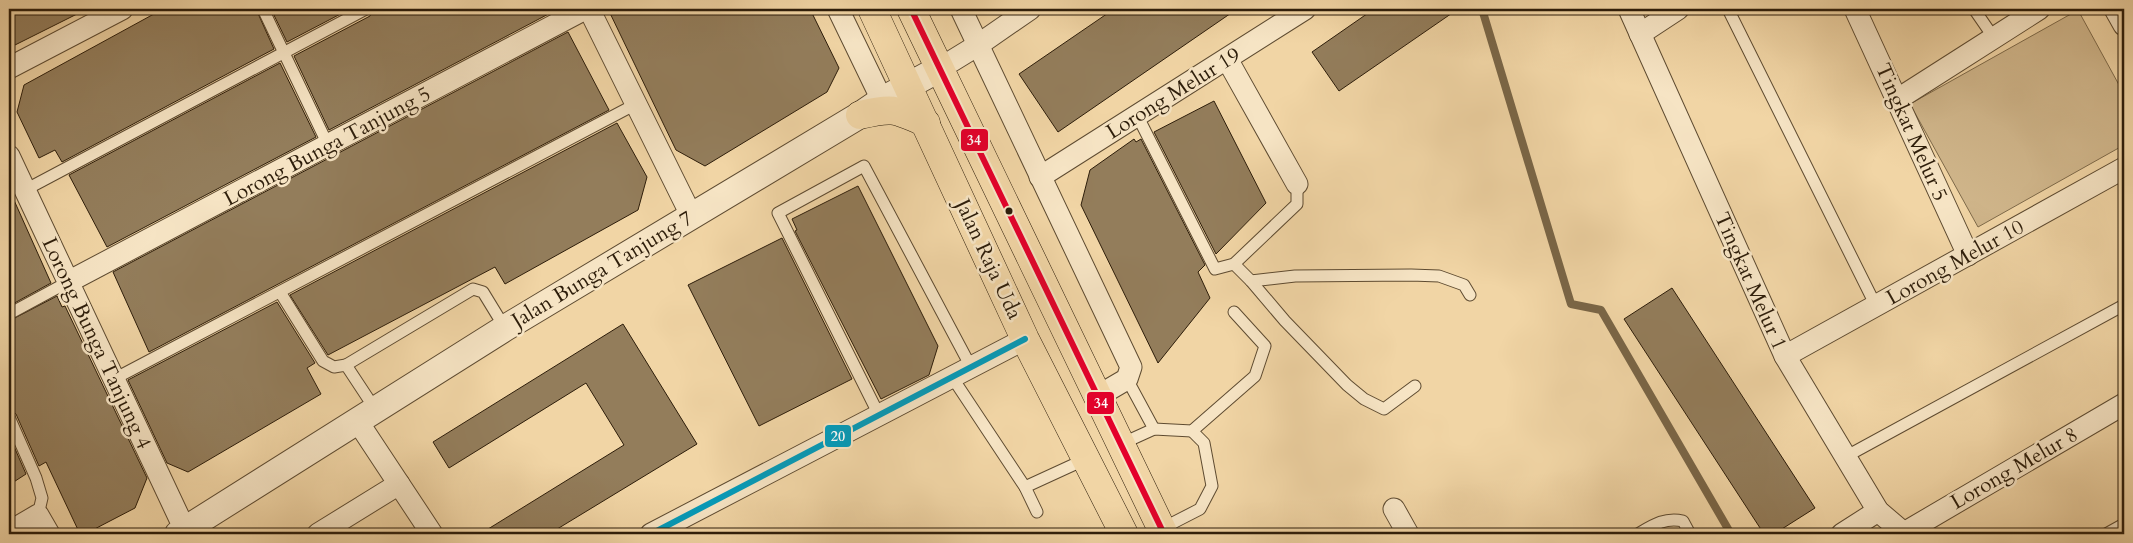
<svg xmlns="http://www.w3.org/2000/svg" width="2133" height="543" font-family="Cardo,serif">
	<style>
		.green { fill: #d0b68b; stroke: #7e6a4a }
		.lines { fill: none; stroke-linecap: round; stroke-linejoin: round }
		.stream { stroke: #7a6647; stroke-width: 8 }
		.building { fill: #937d5b; stroke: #2d1d0a }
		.service-casing { stroke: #5e4b31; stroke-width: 13 }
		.minor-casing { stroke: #5e4b31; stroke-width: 23 }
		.tertiary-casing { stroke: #5e4b31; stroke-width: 28 }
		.primary-casing { stroke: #2d1d0a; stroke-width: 29 }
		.service { stroke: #f6e4c4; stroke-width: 11 }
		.minor { stroke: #f6e4c4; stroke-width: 21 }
		.tertiary { stroke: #f6e4c4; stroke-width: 26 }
		.primary { stroke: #f1d5a5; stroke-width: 28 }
		.bus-1-casing { stroke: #f6e4c4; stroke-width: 10 }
		.bus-2-casing { stroke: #f6e4c4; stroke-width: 10 }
		.bus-1 { stroke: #e4002b; stroke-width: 6 }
		.bus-2 { stroke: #049bba; stroke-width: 6 }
		.bus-dot { fill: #2d1d0a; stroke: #f6e4c4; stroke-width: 2 }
		.labels { text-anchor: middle; stroke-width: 5; stroke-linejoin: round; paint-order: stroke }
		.street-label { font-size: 21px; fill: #2d1d0a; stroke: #f6e4c4 }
		.line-badge { stroke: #f6e4c4; stroke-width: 2 }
		.badge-label { font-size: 14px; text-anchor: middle; font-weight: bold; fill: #fff }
	</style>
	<rect width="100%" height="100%" fill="#f1d5a5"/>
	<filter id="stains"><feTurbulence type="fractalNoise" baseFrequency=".004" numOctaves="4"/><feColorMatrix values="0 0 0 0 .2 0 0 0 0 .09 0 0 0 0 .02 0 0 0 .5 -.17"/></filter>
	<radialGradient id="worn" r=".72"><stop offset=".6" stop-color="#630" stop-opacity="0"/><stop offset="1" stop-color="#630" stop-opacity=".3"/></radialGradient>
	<path class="green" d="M2078 10 2124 94V145L1978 227 1910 104Z"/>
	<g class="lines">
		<path class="stream" d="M1482 9 1571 304 1601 310 1731 534"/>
	</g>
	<g class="building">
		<path d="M9 9H87L9 48Z"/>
		<path d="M163 9H256L274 49 62 162 55 150 39 158 17 112 24 85Z"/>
		<path d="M271 9H350L287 42Z"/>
		<path d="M373 9H555L556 10 329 130 294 56 370 16Z"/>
		<path d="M608 9H810L839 68 827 92 705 166 676 150Z"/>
		<path d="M1114 9H1237L1058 132 1019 74Z"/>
		<path d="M1374 9H1458L1339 91 1312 52Z"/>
		<path d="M568 32 609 110 149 352 113 272Z"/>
		<path d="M280 63 316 137 107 247 69 175Z"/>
		<path d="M1214 101 1266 203 1216 254 1154 132Z"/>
		<path d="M617 123 647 177 638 210 505 284 495 267 328 355 290 295Z"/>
		<path d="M1134 139 1136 142 1141 139 1205 265 1198 272 1210 298 1158 363 1081 205 1090 170Z"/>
		<path d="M858 186 938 346 929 375 881 399 795 231 797 230 792 219Z"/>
		<path d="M9 189 51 283 9 306Z"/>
		<path d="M782 238 852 379 759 426 688 285Z"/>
		<path d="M1672 288 1815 508 1774 534H1764L1624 319Z"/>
		<path d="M57 296 62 307 65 306 147 478 135 508 85 534H80L46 462 39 466 16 414 9 410V321Z"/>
		<path d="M277 302 315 363 307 368 321 394 188 472 167 463 128 380Z"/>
		<path d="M623 324 697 444 549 534H480L624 445 586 383 449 468 433 442Z"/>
		<path d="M9 435 26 474 9 485Z"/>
	</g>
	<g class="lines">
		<defs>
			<g id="service">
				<path d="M263 9 328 145"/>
				<path d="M1728 9 1876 306"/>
				<path d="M1974 9 1994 38"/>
				<path d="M1137 115 1215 269 1234 264 1297 204V184"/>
				<path d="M25 190 366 9"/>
				<path d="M1234 264 1251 281 1285 321 1347 385 1364 399 1384 409 1415 386"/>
				<path d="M1251 281 1295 276 1411 275 1439 276 1464 285 1470 295"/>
				<path d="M280 292 323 361 334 367 346 365 375 409"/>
				<path d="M9 314 68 282"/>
				<path d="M346 365 473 289 483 292 505 328"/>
				<path d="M952 377 1025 487 1037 512"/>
				<path d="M114 379 636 104"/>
				<path d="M1127 379 1154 429"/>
				<path d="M879 415 778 213 864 166 971 367"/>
				<path d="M9 417 36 478 42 498 38 515"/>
				<path d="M1121 444 1154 429 1192 431 1255 376 1265 346 1234 312"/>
				<path d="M1845 457 2124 305"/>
				<path d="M1025 487 1086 459"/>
				<path d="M1161 529 1200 509 1212 486 1204 443 1192 431"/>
				<path d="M1638 534C1653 525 1665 517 1683 521L1690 534"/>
				<path d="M2106 534 2124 524"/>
			</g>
			<g id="minor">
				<path d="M589 9 691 215"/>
				<path d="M838 9 882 100"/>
				<path d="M961 9 1131 367 1127 379 1098 396"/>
				<path d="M1629 9 1785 356 1878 511 1905 534"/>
				<path d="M1855 9 1968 255"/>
				<path d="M2115 9 2124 25"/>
				<path d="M1640 34 1678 9"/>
				<path d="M1227 59 1297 184"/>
				<path d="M9 68 122 9"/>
				<path d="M939 69 978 45 1030 9"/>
				<path d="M1898 99 2039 9"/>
				<path d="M9 156 185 530"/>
				<path d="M1040 177 1305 9"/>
				<path d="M68 282 585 9"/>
				<path d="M1785 356 2124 168"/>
				<path d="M358 422 432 534"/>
				<path d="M1394 509 1408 534"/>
				<path d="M9 532 38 515 49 534"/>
				<path d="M1904 533 2124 404"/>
				<path d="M318 534 399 484"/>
				<path d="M651 534 1025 339"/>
				<path d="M1842 534 1878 511"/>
			</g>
			<path id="tertiary" d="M178 534 505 328 860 115 882 100 939 69"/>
			<g id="primary">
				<path d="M872 9 1025 339 1124 534"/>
				<path d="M911 9 1164 534"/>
				<path d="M860 115C893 107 895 109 926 123"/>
			</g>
		</defs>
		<use href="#service" class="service-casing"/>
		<use href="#minor" class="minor-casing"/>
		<use href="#tertiary" class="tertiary-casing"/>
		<use href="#primary" class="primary-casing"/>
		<use href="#service" class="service"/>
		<use href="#minor" class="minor"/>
		<use href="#tertiary" class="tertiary"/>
		<use href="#primary" class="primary"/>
		<defs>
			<path id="bus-1" d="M911 9 1164 534"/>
			<path id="bus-2" d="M651 534 1025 339"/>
		</defs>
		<use href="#bus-1" class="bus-1-casing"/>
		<use href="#bus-2" class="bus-2-casing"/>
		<use href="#bus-1" class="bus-1"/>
		<use href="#bus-2" class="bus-2"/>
	</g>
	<circle class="bus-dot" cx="1009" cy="211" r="4.5"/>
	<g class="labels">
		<g class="street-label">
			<text transform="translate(1173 93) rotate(-32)" y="7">Lorong Melur 19</text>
			<text transform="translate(1912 132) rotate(66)" y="7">Tingkat Melur 5</text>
			<text transform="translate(327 146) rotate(-28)" y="7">Lorong Bunga Tanjung 5</text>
			<text transform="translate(989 259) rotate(65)" y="7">Jalan Raja Uda</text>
			<text transform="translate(1955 262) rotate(-29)" y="7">Lorong Melur 10</text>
			<text transform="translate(602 269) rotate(-31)" y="7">Jalan Bunga Tanjung 7</text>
			<text transform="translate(1751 281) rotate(66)" y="7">Tingkat Melur 1</text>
			<text transform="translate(97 343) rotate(65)" y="7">Lorong Bunga Tanjung 4</text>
			<text transform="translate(2014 468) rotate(-30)" y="7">Lorong Melur 8</text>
		</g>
	</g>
	<g class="line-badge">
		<rect x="960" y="128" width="29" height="24" rx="5" fill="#e4002b"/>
		<rect x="1086" y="391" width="29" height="24" rx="5" fill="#e4002b"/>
		<rect x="824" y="424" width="28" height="24" rx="5" fill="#049bba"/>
	</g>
	<g class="badge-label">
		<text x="974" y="145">34</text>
		<text x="1101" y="408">34</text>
		<text x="838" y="441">20</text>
	</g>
	<rect width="2133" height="543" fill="none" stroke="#f1d5a5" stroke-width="30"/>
	<rect x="10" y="10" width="2113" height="523" fill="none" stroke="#2d1d0a" stroke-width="2.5"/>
	<rect x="15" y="15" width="2103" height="513" fill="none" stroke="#2d1d0a"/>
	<rect width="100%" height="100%" filter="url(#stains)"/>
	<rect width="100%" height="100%" fill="url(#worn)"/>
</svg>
